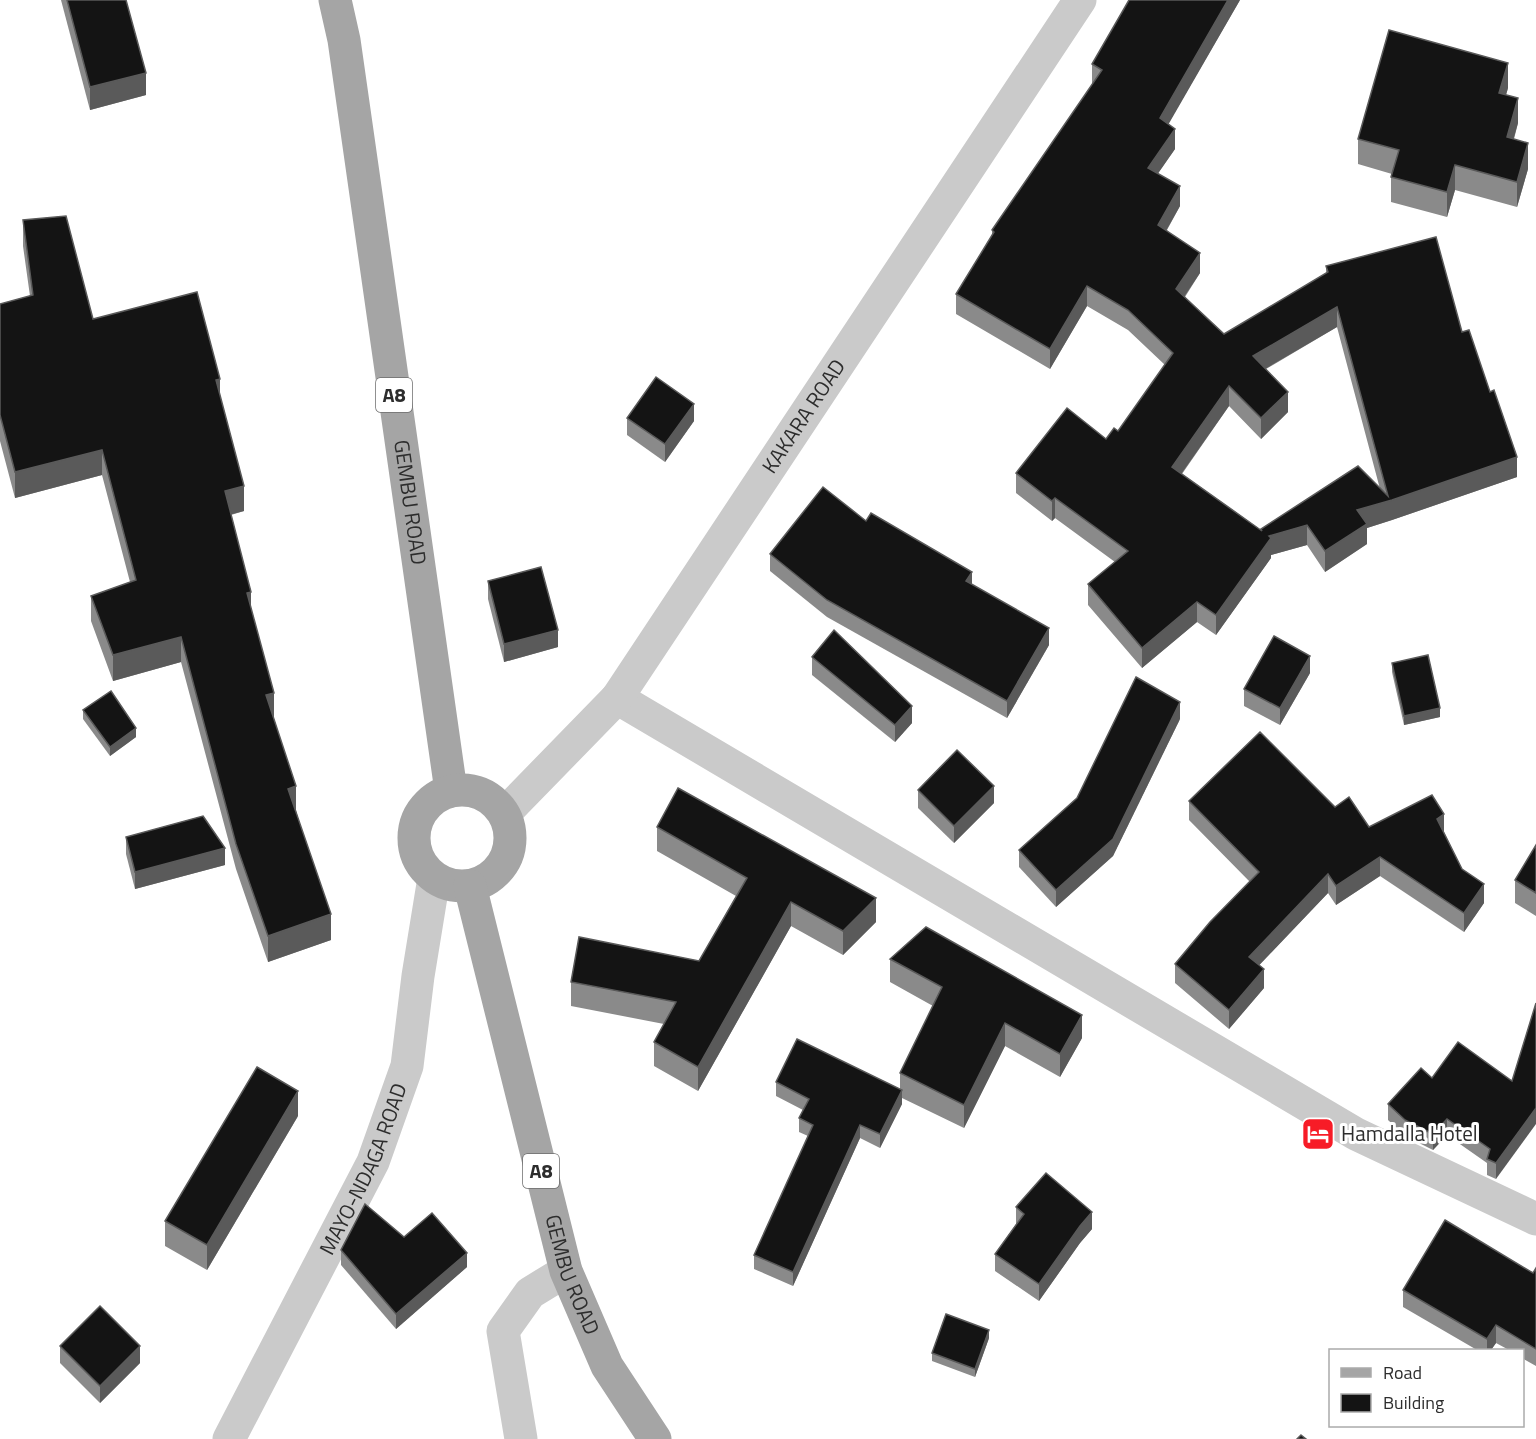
<svg xmlns="http://www.w3.org/2000/svg" width="1536" height="1439" font-family="'Titillium Web',sans-serif">
	<style>
		.lines { fill: none; stroke-linecap: round; stroke-linejoin: round }
		.minor { stroke: #cacaca; stroke-width: 33 }
		.major { stroke: #a5a5a5; stroke-width: 33 }
		.wall { fill: #8a8a8a; fill-rule: evenodd }
		.shaded-wall { fill: #5a5a5a }
		.building { fill: #141414; stroke: #5a5a5a; stroke-width: 1.5; fill-rule: evenodd }
		.labels { text-anchor: middle; stroke-width: 6; stroke-linejoin: round; paint-order: stroke }
		.shield { fill: #fff; stroke: #6c6c6c; stroke-width: 1.5 }
		.shield-label { font-size: 20px; font-weight: bold; fill: #2d2d2d }
		.street-label { font-size: 21px; fill: #2d2d2d; stroke: #fff }
		.poi-label { font-size: 21px; fill: #2d2d2d; stroke: #fff; text-anchor: start }
	</style>
	<rect width="100%" height="100%" fill="#fff"/>
	<g class="lines">
		<g class="minor">
			<path d="M617 698 1356 1134 1536 1219"/>
			<path id="s1" d="M504 814 617 698 1080 0"/>
			<path id="s2" d="M229 1439 373 1162 407 1066 418 976 434 878"/>
			<path d="M521 1439 503 1331 530 1293 566 1271"/>
		</g>
		<g class="major">
			<path id="s3" d="M335 0 344 40 451 791"/>
			<circle cx="462" cy="838" r="48"/>
			<path id="s4" d="M470 886 566 1271 607 1366 655 1439"/>
		</g>
	</g>
	<g class="wall">
		<path d="M61 0H126L146 95 90 110Z"/>
		<path d="M1240 0 1168 124 1175 149 1158 173 1180 206 1167 230 1200 273 1185 297 1224 334 1326 273V266L1462 332 1517 477 1392 520 1367 528V544L1325 572 1307 545 1271 555V558L1216 635 1197 622 1142 668 1088 605V584L1115 562 1055 518 1052 521 1016 493V473L1106 439 1118 431 1165 365 1128 330 1087 306 1050 369 956 314V294L992 235V230L1092 85V64ZM1337 327 1380 489 1261 530 1182 474 1229 406 1261 439 1288 412 1266 369Z"/>
		<path d="M1508 88 1506 95 1518 123 1514 139 1528 169 1517 207 1455 190 1447 217 1391 202V177L1392 174 1358 164V139Z"/>
		<path d="M23 220 93 319 220 396 244 511 231 515 274 719 296 810 331 940 268 962 236 869 181 662 113 681 91 621V596L130 582 102 475 15 498 0 441V304L30 296 23 246Z"/>
		<path d="M627 418 694 421 665 462 627 435Z"/>
		<path d="M866 521 972 585 1049 645 1007 718 827 617 770 571V554Z"/>
		<path d="M488 581 558 647 504 662 488 599Z"/>
		<path d="M812 657 912 723 895 742 812 675Z"/>
		<path d="M1392 663 1440 717 1404 725 1392 672Z"/>
		<path d="M1310 673 1280 725 1244 706V689Z"/>
		<path d="M83 710 136 737 110 756 83 719Z"/>
		<path d="M1180 719 1113 856 1056 907 1019 867V850L1077 798Z"/>
		<path d="M918 790 994 803 954 843 918 808Z"/>
		<path d="M1189 801 1335 807 1369 827 1444 832 1462 869 1484 903 1464 932 1380 876 1336 905 1328 893 1259 965 1264 988 1229 1029 1175 983V964L1250 882 1189 820Z"/>
		<path d="M657 827 876 922 843 955 791 926 698 1091 654 1066V1042L664 1024 571 1006V982L699 961 736 896 657 851Z"/>
		<path d="M126 837 225 865 135 889 126 854Z"/>
		<path d="M1536 845V916L1515 903V880Z"/>
		<path d="M890 959 1082 1038 1060 1077 1005 1046 964 1128 902 1098V1104L880 1148 860 1138 793 1286 754 1269V1255L808 1136 799 1132V1118L803 1110 776 1096V1082L900 1089V1073L933 1006 890 982Z"/>
		<path d="M1432 1078 1512 1081 1496 1179 1487 1175V1163L1447 1135 1433 1150 1405 1136 1388 1120V1104Z"/>
		<path d="M298 1116 207 1270 165 1246V1221Z"/>
		<path d="M1016 1207 1092 1229 1080 1243 1039 1301 995 1271V1254L1016 1224Z"/>
		<path d="M404 1237 467 1267 396 1329 341 1265V1250Z"/>
		<path d="M1536 1268V1366L1522 1358V1350H1509L1496 1343 1491 1350H1477L1403 1307V1290L1533 1273Z"/>
		<path d="M989 1338 975 1377 932 1361V1353Z"/>
		<path d="M60 1346 140 1363 100 1403 60 1363Z"/>
	</g>
	<g class="shaded-wall">
		<path d="M1228 0H1240L1160 139V118Z"/>
		<path d="M1508 63V88L1499 118V93Z"/>
		<path d="M146 73V95L90 110V87Z"/>
		<path d="M1518 98V123L1507 162V137Z"/>
		<path d="M1175 129V149L1148 188V168Z"/>
		<path d="M1528 143V169L1517 207V182Z"/>
		<path d="M1455 165V190L1447 217V192Z"/>
		<path d="M1180 186V206L1158 245V225Z"/>
		<path d="M1200 253V273L1176 309V289Z"/>
		<path d="M1087 286V306L1050 369V349Z"/>
		<path d="M1337 307V327L1253 376V356Z"/>
		<path d="M220 379V405L216 380Z"/>
		<path d="M1229 386V406L1172 487V467Z"/>
		<path d="M1288 392V412L1261 439V418Z"/>
		<path d="M694 404V421L665 462V444Z"/>
		<path d="M102 450V475L15 498V472Z"/>
		<path d="M1517 457V477L1392 520 1367 528V544L1325 572V551L1357 510Z"/>
		<path d="M244 486V511L225 516V491Z"/>
		<path d="M1055 498V518L1052 521V501Z"/>
		<path d="M1307 525V545L1271 555V558L1216 635V615L1269 536Z"/>
		<path d="M972 572V589L966 581Z"/>
		<path d="M251 592V618L247 593Z"/>
		<path d="M1197 602V622L1142 668V648Z"/>
		<path d="M1049 628V645L1007 718V701Z"/>
		<path d="M558 630V647L504 662V644Z"/>
		<path d="M181 637V662L113 681V655Z"/>
		<path d="M1310 656V673L1280 725V708Z"/>
		<path d="M274 693V719L266 695Z"/>
		<path d="M1180 702V719L1113 856 1056 907V890Z"/>
		<path d="M912 706V723L895 742V725Z"/>
		<path d="M1440 708V717L1404 725V716Z"/>
		<path d="M136 728V737L110 756V747Z"/>
		<path d="M296 786V812L288 789Z"/>
		<path d="M994 786V803L954 843V826Z"/>
		<path d="M1444 814V833L1437 819Z"/>
		<path d="M225 848V865L135 889V872Z"/>
		<path d="M1380 857V876L1336 905V886Z"/>
		<path d="M1328 874V893L1249 976V957Z"/>
		<path d="M1484 884V903L1464 932V913Z"/>
		<path d="M876 898V922L843 955V931Z"/>
		<path d="M791 902V926L698 1091V1067Z"/>
		<path d="M331 914V940L268 962V936Z"/>
		<path d="M1264 969V988L1229 1029V1010Z"/>
		<path d="M1082 1015V1038L1060 1077V1054Z"/>
		<path d="M1005 1023V1046L964 1128V1105Z"/>
		<path d="M902 1090V1104L880 1148V1134Z"/>
		<path d="M298 1091V1116L207 1270V1245Z"/>
		<path d="M1536 1108V1124L1496 1179V1163Z"/>
		<path d="M1447 1119V1135L1433 1150V1134Z"/>
		<path d="M860 1125V1138L793 1286V1272Z"/>
		<path d="M1092 1212V1229L1080 1243 1039 1301V1284L1080 1226Z"/>
		<path d="M467 1253V1267L396 1329V1314Z"/>
		<path d="M1496 1325V1343L1491 1350H1487V1339Z"/>
		<path d="M989 1330V1338L975 1377V1369Z"/>
		<path d="M140 1346V1363L100 1403V1386Z"/>
	</g>
	<g class="building">
		<path d="M67 0H126L146 73 90 87Z"/>
		<path d="M1129 0H1228L1160 118 1175 129 1148 168 1180 186 1158 225 1200 253 1176 289 1224 334 1328 272 1326 266 1436 237 1462 332 1469 330 1490 392 1494 390 1517 457 1392 500 1357 510 1367 524 1325 551 1307 525 1269 536 1271 538 1216 615 1197 602 1142 648 1088 584 1128 551 1055 498 1052 501 1016 473 1067 408 1106 439 1114 428 1118 431 1173 353 1128 310 1087 286 1050 349 956 294 994 232 992 230 1102 70 1092 64ZM1337 307 1388 496 1358 466 1261 529 1262 531 1172 467 1229 386 1261 418 1288 392 1253 356Z"/>
		<path d="M1389 30 1508 63 1499 93 1518 98 1507 137 1528 143 1517 182 1455 165 1447 192 1391 177 1399 150 1358 139Z"/>
		<path d="M66 216 93 319 197 292 220 379 216 380 244 486 225 491 251 592 247 593 274 693 266 695 296 786 288 789 331 914 268 936 236 844 181 637 113 655 91 596 136 580 102 450 15 472 0 415V304L33 295 23 220Z"/>
		<path d="M656 377 694 404 665 444 627 418Z"/>
		<path d="M823 487 866 521 871 513 972 572 966 581 1049 628 1007 701 827 600 770 554Z"/>
		<path d="M541 567 558 630 504 644 488 581Z"/>
		<path d="M834 630 912 706 895 725 812 657Z"/>
		<path d="M1274 636 1310 656 1280 708 1244 689Z"/>
		<path d="M1428 655 1440 708 1404 716 1392 663Z"/>
		<path d="M1136 677 1180 702 1113 839 1056 890 1019 850 1077 798Z"/>
		<path d="M111 691 136 728 110 747 83 710Z"/>
		<path d="M1260 732 1335 807 1349 797 1369 827 1432 795 1444 814 1437 819 1462 869 1484 884 1464 913 1380 857 1336 886 1328 874 1249 957 1264 969 1229 1010 1175 964 1210 922 1259 872 1189 801Z"/>
		<path d="M957 750 994 786 954 826 918 790Z"/>
		<path d="M678 788 876 898 843 931 791 902 698 1067 654 1042 676 1002 571 982 579 937 699 961 747 878 657 827Z"/>
		<path d="M203 816 225 848 135 872 126 837Z"/>
		<path d="M1536 845V893L1515 880Z"/>
		<path d="M926 927 1082 1015 1060 1054 1005 1023 964 1105 900 1073 942 987 890 959Z"/>
		<path d="M1536 1003V1108L1496 1163 1487 1159 1490 1149 1447 1119 1433 1134 1405 1120 1388 1104 1421 1068 1432 1078 1458 1042 1512 1081Z"/>
		<path d="M797 1039 902 1090 880 1134 860 1125 793 1272 754 1255 813 1125 799 1118 809 1099 776 1082Z"/>
		<path d="M257 1067 298 1091 207 1245 165 1221Z"/>
		<path d="M1046 1173 1092 1212 1080 1226 1039 1284 995 1254 1024 1214 1016 1207Z"/>
		<path d="M365 1204 404 1237 432 1213 467 1253 396 1314 341 1250Z"/>
		<path d="M1445 1220 1533 1273 1536 1268V1349L1496 1325 1487 1339 1403 1290Z"/>
		<path d="M100 1306 140 1346 100 1386 60 1346Z"/>
		<path d="M946 1314 989 1330 975 1369 932 1353Z"/>
		<path d="M1301 1435 1306 1439H1297Z"/>
	</g>
	<defs>
		<symbol id="hotel-square" viewBox="-11 -11 22 22"><rect x="-9" y="-9" width="18" height="18" rx="4" fill="#f71c27" stroke="#fff"/><path d="M-6-4.5h1.5V1H6V5H4.5V3h-9V5H-6ZM-4 0a1.8 1.8 0 1 1 3.6 0ZM.5 0V-2.5h3Q6-2.5 6 0Z" fill="#fff"/></symbol>
	</defs>
	<g fill-rule="evenodd">
		<use href="#hotel-square" x="1299" y="1115" width="38" height="38"/>
	</g>
	<g class="labels">
		<g class="shield">
			<rect x="376" y="378" width="36" height="34" rx="4.5"/>
			<rect x="523" y="1154" width="36" height="34" rx="4.5"/>
		</g>
		<g class="shield-label">
			<text x="394" y="402">A8</text>
			<text x="541" y="1178">A8</text>
		</g>
		<g class="street-label">
			<text dy="7" stroke="none"><textPath href="#s1" startOffset="500">KAKARA ROAD</textPath></text>
			<text dy="7" stroke="none"><textPath href="#s3" startOffset="508">GEMBU ROAD</textPath></text>
			<text dy="7" stroke="none"><textPath href="#s2" startOffset="302">MAYO-NDAGA ROAD</textPath></text>
			<text dy="7" stroke="none"><textPath href="#s4" startOffset="402">GEMBU ROAD</textPath></text>
		</g>
		<g class="poi-label">
			<text x="1341" y="1141">Hamdalla Hotel</text>
		</g>
	</g>
	<rect x="1329" y="1349" width="195" height="78" fill="#ffffff" stroke="#ababab" stroke-width="1.5"/>
	<rect x="1341" y="1368" width="30" height="9" fill="#a5a5a5" stroke="#ababab" stroke-width="1.5"/>
	<text x="1383" y="1379" font-size="18" fill="#2d2d2d">Road</text>
	<rect x="1341" y="1394" width="30" height="18" fill="#141414" stroke="#ababab" stroke-width="1.5"/>
	<text x="1383" y="1409" font-size="18" fill="#2d2d2d">Building</text>
</svg>
